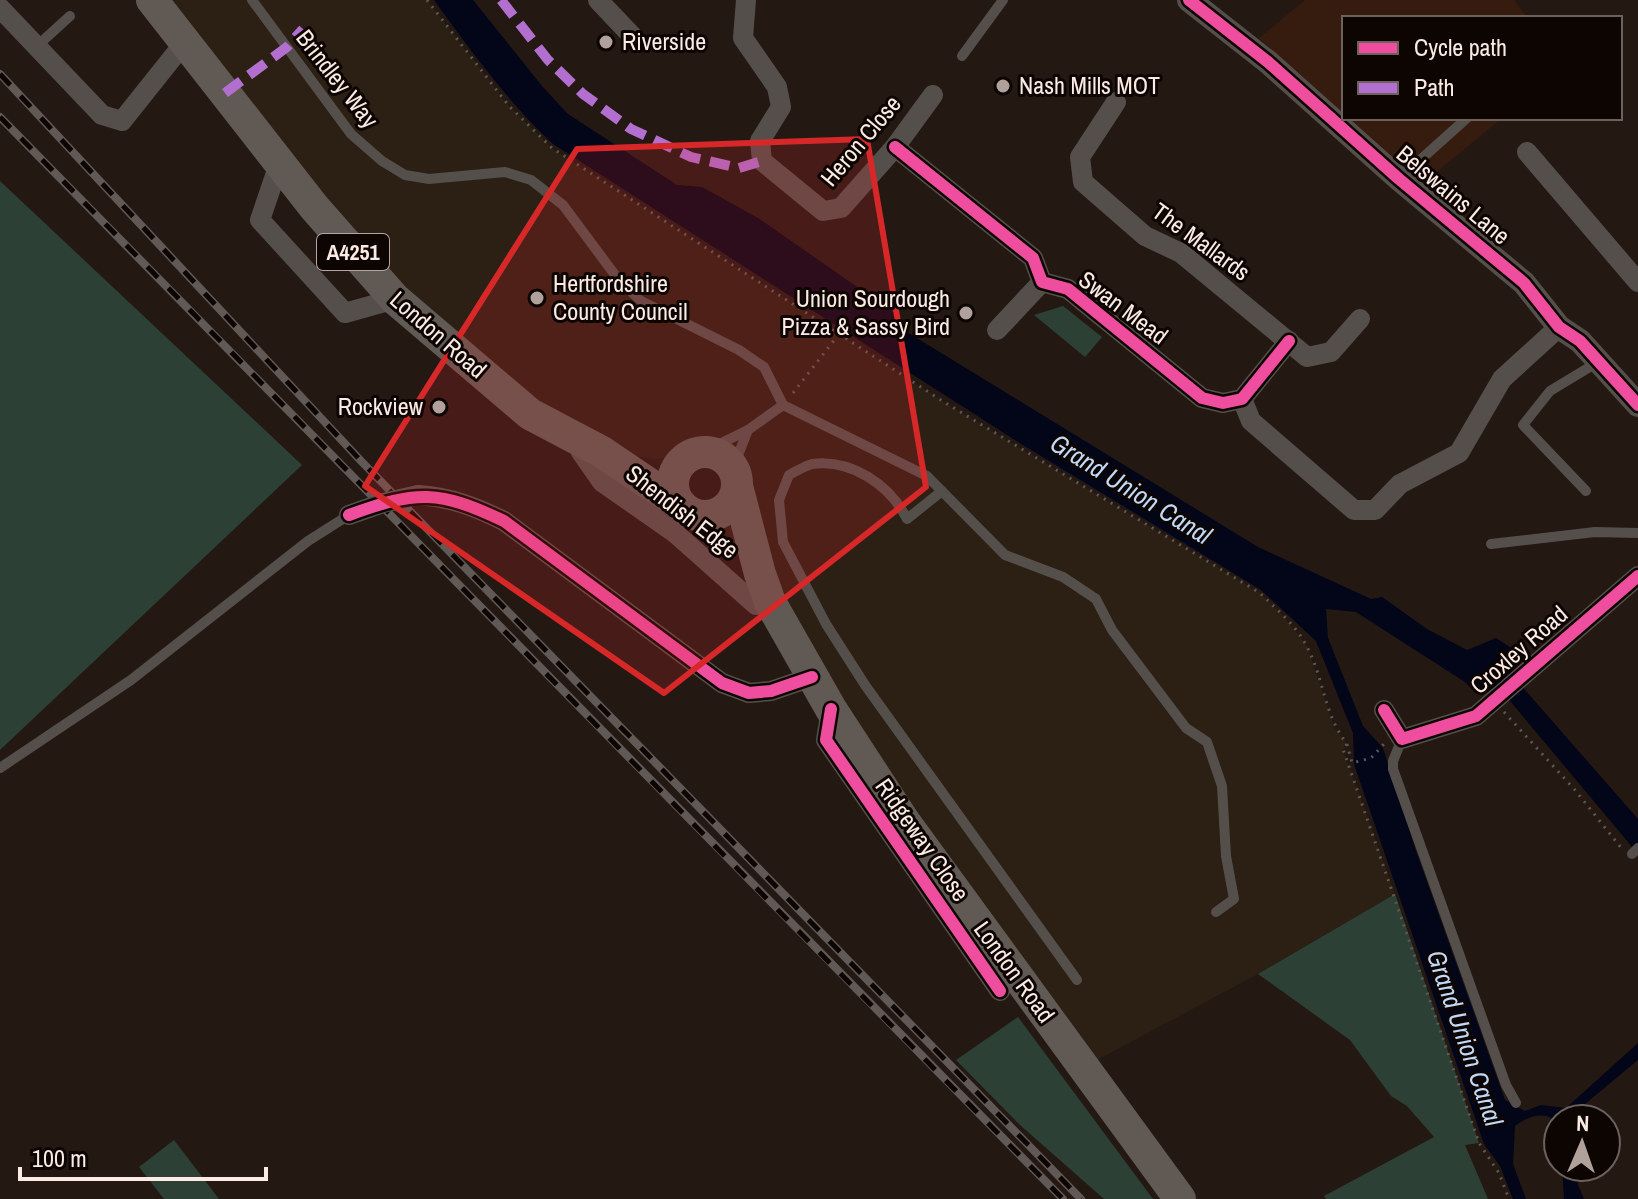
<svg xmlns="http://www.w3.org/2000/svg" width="1638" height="1199" font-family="'Archivo Narrow',sans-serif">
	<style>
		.commercial { fill: #2c1f13 }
		.built { fill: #361b0f }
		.green { fill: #2d4036 }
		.water { fill: #030518 }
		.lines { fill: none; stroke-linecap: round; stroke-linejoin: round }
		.path { stroke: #5e5854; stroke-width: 3; stroke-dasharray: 2 6; stroke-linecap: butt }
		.service { stroke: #554f4c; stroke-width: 10 }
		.minor { stroke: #554f4c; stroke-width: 20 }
		.tertiary { stroke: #554f4c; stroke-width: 24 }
		.primary { stroke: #605954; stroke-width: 32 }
		.rail-casing { stroke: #605956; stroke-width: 8 }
		.rail { stroke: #0d0502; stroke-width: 5; stroke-dasharray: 15; stroke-linecap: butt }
		.minor-bridge { stroke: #554f4c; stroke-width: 20 }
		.quiet { stroke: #b36fd0; stroke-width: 10; stroke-dasharray: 20 10; stroke-linecap: butt }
		.cycleway-casing { stroke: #0d0502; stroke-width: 17 }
		.cycleway { stroke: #ef4d9e; stroke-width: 12 }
		.marked { fill: #d62828; fill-opacity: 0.2; stroke: #d62828; stroke-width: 6; stroke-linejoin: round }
		.poi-dot { fill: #b0a19b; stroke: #0d0502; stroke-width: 3 }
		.labels { text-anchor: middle; stroke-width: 6; stroke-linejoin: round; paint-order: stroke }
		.shield { fill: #0d0502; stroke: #b4a6a0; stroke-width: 2 }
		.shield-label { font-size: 22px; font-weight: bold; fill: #fcebe4 }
		.poi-label { font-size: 24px; fill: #fcebe4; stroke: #0d0502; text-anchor: start }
		.street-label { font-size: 24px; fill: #fcebe4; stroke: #0d0502 }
		.water-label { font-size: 26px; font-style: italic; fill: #c0d9f9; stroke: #0d0502 }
	</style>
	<rect width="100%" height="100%" fill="#241813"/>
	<path class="commercial" d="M175 0H427L509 106 552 148 944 402 1260 593 1283 616 1307 646 1334 727 1347 744 1343 750 1395 894 1258 974 1084 1067 760 574 710 515 737 486 733 468 715 453 657 459 602 452 395 299 161 13Z"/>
	<path class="built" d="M1305 0H1514L1528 18H1344V118H1502L1421 185 1410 166 1395 164 1322 98 1259 38Z"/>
	<g class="green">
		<path d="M0 181 302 465 0 750Z"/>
		<path d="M1063 306 1102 337 1085 357 1034 315Z"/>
		<path d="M1395 894 1479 1143 1465 1145 1488 1199H1326L1324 1196 1434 1137 1407 1106 1391 1096 1350 1040 1258 974Z"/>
		<path d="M1018 1017 1153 1199H1104L1020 1125 956 1060Z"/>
		<path d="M174 1140 219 1199H164L139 1167Z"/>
	</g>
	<g class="water">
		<path d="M434 0H473L542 86 568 114 677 185 702 187 758 218 896 314 902 329 1258 547 1371 599 1382 597 1427 629 1467 650 1496 638 1524 656 1511 674 1638 819V854L1500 689 1475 692 1465 682 1356 612 1326 609 1328 638 1363 726 1383 748 1415 848 1505 1100 1525 1111 1541 1105 1566 1108 1638 1043V1060L1579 1109 1577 1119H1558V1125C1549 1109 1527 1116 1515 1126L1513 1164 1526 1199H1513L1500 1166 1484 1144 1354 764 1353 733 1316 641 1261 590 1018 442 553 144C507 101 471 51 434 0Z"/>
		<path d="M1562 1167H1578V1185L1584 1199H1564Z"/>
	</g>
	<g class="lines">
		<g class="path">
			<path d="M427 0 509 106 552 148 944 402 1260 593C1276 609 1295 624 1306 645 1324 677 1323 713 1347 744L1343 749 1479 1143 1499 1173 1509 1199"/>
			<path d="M793 393 839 334"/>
			<path d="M1504 712 1575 790 1622 849"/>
			<path d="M1347 744 1352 763 1371 758 1385 743"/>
		</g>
		<g class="service">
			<path d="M252 0 351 134 382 161 405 175 429 179 505 172 531 180 563 205 618 279 641 301 739 350 764 367 783 405"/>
			<path d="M37 46 70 16"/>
			<path d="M962 56 1003 0"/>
			<path d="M1400 178 1467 118"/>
			<path d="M703 452 748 430 783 405 927 476 1005 555 1063 577 1096 599 1112 630 1186 728 1207 742 1222 786 1226 856 1234 899 1216 912"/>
			<path d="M733 468 748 430"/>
			<path d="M942 491 907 519C890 485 852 459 812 464 805 466 796 471 789 475L779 500 783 542 826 624 865 685 1077 980"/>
			<path d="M1586 491 1523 425 1550 391 1598 362"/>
			<path d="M1491 544 1595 532 1638 533"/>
			<path d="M1402 739 1393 761V769L1506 1085 1516 1103"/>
			<path d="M0 768 131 680 308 541 349 515"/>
			<path d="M1632 854 1638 848"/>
		</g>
		<g class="minor">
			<path d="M598 0 634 38"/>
			<path d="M746 0 743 38 777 87 781 107 760 141 762 161 823 211 841 208 895 147 933 95"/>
			<path d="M0 8 102 115 122 121 185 42"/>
			<path d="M1116 102 1080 157 1083 182 1145 236 1181 253 1307 357 1331 352 1360 319"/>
			<path d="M895 147 1033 258 1042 282 1068 289 1202 398 1223 403 1242 399 1289 341"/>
			<path d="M1527 152 1638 282"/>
			<path d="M279 164 260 220 345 313 395 299"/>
			<path d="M997 330 1042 282"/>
			<path d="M1242 399 1251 421 1354 510H1375L1400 484 1459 453 1502 379 1559 327"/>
			<path d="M579 441 581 452 602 482 675 533 756 605 770 602"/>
			<path d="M418 495C450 497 476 507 504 521L722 683 749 693 771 691 812 677"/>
			<path d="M831 709 826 740 1000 991"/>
			<path d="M1384 710 1402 739 1476 716 1638 576"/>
		</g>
		<path class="tertiary" d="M1189 0 1268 62 1399 179 1524 283 1559 327 1580 341 1638 405"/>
		<g class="primary">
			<path d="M152 0 314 207 395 299 530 414 602 452 682 506"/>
			<circle cx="705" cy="484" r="32"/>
			<path d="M737 486 760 574 770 602 831 709 904 821 1180 1199"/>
		</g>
		<defs>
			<g id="rail">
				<path d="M0 74 362 462 1081 1199"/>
				<path d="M0 117C355 477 707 840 1063 1199"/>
			</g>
		</defs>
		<use href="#rail" class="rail-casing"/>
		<use href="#rail" class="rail"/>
		<path class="minor-bridge" d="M349 515 383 503 418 495"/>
		<g class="quiet">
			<path d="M501 0 548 60 583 94 631 129 691 157 739 168 762 161"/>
			<path d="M225 93 287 47 303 29"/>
		</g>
		<defs>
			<g id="cycleway">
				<path d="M1189 0 1268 62 1399 179 1524 283 1559 327 1580 341 1638 405"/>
				<path d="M895 147 1033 258 1042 282 1068 289 1202 398 1223 403 1242 399 1289 341"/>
				<path d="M349 515C417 490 439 490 504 521L722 683 749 693 771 691 812 677"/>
				<path d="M831 709 826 740 1000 991"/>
				<path d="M1384 710 1402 739 1476 716 1638 576"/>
			</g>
		</defs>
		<use href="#cycleway" class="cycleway-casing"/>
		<use href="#cycleway" class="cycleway"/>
	</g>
	<path class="marked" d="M867 139 926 487 664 693 365 486 577 149Z"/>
	<g class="poi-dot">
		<circle cx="606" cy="42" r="8"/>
		<circle cx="1003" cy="86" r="8"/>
		<circle cx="537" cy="298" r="8"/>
		<circle cx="966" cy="313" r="8"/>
		<circle cx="439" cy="407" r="8"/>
	</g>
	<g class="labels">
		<rect class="shield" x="317" y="234" width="72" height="36" rx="6"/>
		<g class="shield-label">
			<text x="353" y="260">A4251</text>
		</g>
		<g class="poi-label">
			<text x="622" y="50">Riverside</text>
			<text x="1019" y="94">Nash Mills MOT</text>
			<text x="553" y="292">Hertfordshire<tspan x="553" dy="28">County Council</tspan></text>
			<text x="950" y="307" text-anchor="end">Union Sourdough<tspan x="950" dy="28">Pizza &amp; Sassy Bird</tspan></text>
			<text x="423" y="415" text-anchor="end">Rockview</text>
		</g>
		<g class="street-label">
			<text transform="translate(337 79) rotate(52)" y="8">Brindley Way</text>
			<text transform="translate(861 141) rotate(-50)" y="8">Heron Close</text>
			<text transform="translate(1453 195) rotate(40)" y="8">Belswains Lane</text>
			<text transform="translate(1201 242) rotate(36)" y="8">The Mallards</text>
			<text transform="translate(1123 308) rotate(37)" y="8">Swan Mead</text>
			<text transform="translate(438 335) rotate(41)" y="8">London Road</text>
			<text transform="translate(682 512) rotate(38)" y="8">Shendish Edge</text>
			<text transform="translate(1519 650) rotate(-41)" y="8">Croxley Road</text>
			<text transform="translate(922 840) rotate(55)" y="8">Ridgeway Close</text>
			<text transform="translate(1014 972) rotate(54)" y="8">London Road</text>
		</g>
		<g class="water-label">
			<text transform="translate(1131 489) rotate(32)" y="9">Grand Union Canal</text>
			<text transform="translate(1465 1038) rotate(71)" y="9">Grand Union Canal</text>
		</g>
	</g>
	<rect x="1342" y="16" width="280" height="104" fill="#0d0502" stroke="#6d615c" stroke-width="2"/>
	<rect x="1358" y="42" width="40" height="12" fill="#ef4d9e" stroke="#6d615c" stroke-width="2"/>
	<text x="1414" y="56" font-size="24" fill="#fcebe4">Cycle path</text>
	<rect x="1358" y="82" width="40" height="12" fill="#b36fd0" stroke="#6d615c" stroke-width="2"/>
	<text x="1414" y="96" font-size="24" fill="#fcebe4">Path</text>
	<g transform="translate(1582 1143) rotate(2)"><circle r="38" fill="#0d0502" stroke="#6d615c" stroke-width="2"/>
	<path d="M0-6L14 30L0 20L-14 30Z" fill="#b0a19b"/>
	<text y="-12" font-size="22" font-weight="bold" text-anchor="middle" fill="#fcebe4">N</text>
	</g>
	<path d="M20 1167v12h246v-12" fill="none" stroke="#fcebe4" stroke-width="4"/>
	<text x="32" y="1167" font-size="24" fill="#fcebe4" stroke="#0d0502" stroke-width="6" paint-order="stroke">100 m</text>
</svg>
